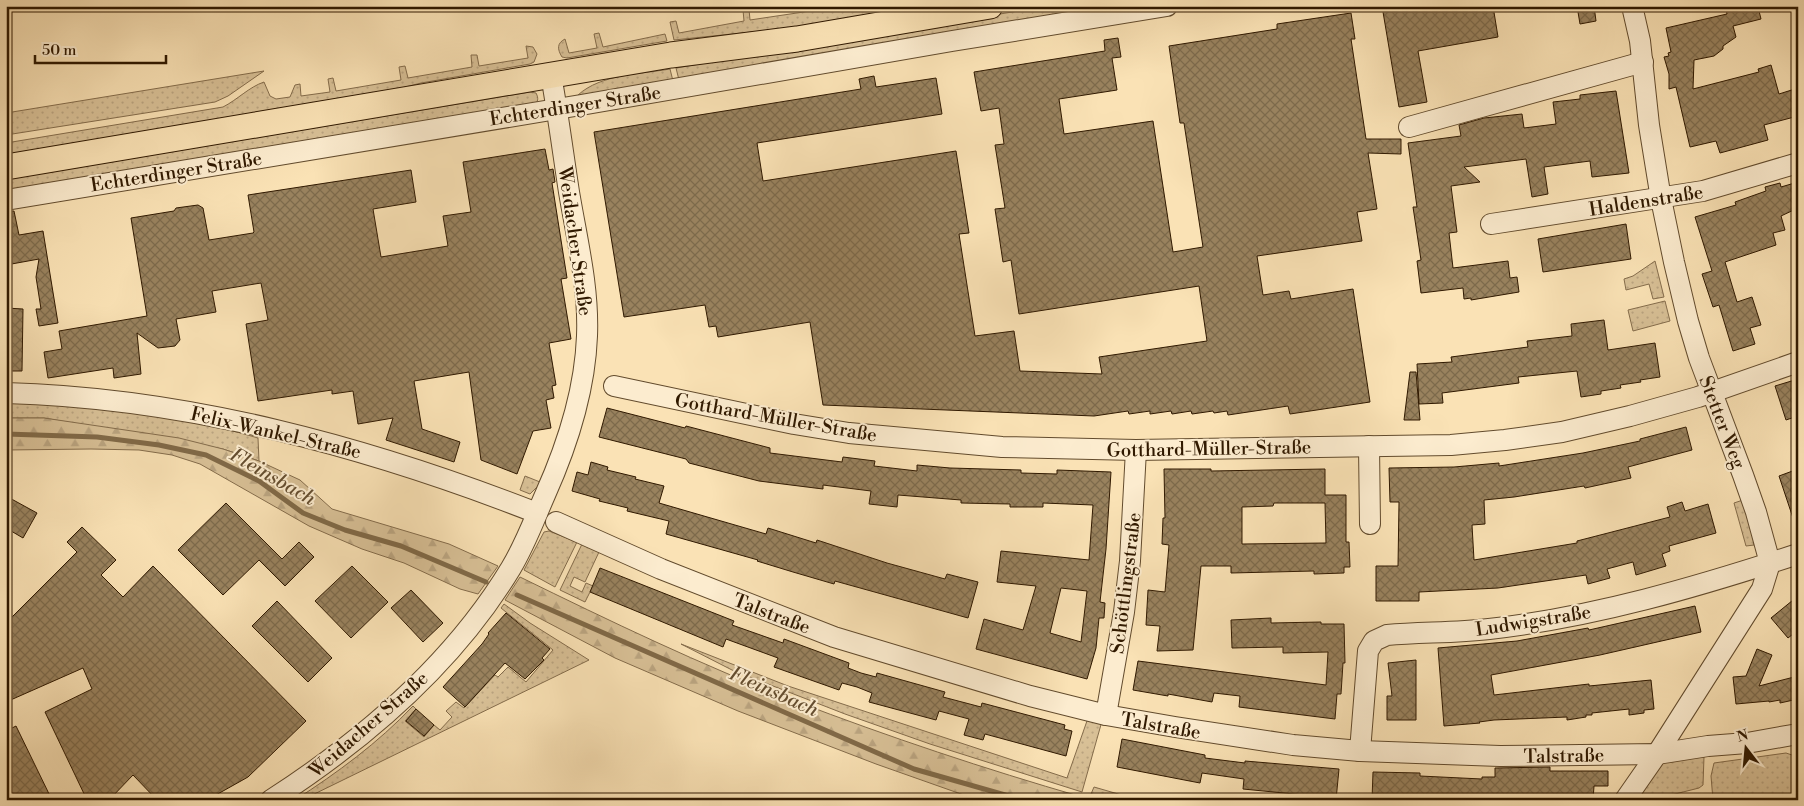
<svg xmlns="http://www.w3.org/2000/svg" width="1804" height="806" font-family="'Libre Bodoni',serif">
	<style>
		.grass { fill: url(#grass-dots); stroke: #846c4b }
		.forest { fill: url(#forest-firs); stroke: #846c4b }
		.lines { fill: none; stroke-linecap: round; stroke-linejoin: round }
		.stream { stroke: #806947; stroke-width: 5 }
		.building { fill: url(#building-cross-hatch); stroke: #301900; fill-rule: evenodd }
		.minor-casing { stroke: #624b2d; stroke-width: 22 }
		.major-casing { stroke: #301900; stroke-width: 27 }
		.minor { stroke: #fceccf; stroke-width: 20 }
		.major { stroke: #fae2b5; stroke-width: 25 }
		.labels { text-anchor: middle; stroke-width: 4; stroke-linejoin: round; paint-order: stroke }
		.street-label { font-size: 19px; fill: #301900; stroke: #fceccf }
		.water-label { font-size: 20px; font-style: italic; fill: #654e30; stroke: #fceccf }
	</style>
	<defs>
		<pattern id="grass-dots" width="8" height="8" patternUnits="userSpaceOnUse" patternTransform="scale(1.25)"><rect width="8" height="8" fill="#d8c096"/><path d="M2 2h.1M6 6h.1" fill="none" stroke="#baa480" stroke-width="1.8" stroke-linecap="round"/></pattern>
		<pattern id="forest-firs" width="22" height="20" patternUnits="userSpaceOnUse" patternTransform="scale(1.25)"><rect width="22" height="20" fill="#d8c096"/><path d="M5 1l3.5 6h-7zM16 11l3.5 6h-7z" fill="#baa480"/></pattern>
		<pattern id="building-cross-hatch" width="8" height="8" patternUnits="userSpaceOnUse" patternTransform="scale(1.25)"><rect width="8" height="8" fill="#99825e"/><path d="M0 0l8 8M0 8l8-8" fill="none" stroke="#7d6a4b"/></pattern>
	</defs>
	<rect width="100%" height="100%" fill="#fae2b5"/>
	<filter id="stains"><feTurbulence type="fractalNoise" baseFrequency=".004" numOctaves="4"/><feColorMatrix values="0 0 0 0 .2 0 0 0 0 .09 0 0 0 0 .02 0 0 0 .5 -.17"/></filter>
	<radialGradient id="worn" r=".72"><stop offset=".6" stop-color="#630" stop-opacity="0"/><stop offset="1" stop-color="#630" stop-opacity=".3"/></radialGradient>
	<g class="grass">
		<path d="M817 6H822L823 9 840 6H923L790 28 674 40 670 22 676 21 679 33 744 21 743 10 749 9 750 20 817 10Z"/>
		<path d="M1048 6H1083L1085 13 679 80 676 68Z"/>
		<path d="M599 33 603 47 665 34 667 41 567 58 562 57C557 49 557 43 565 39L569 53 597 48 594 34Z"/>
		<path d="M526 46 533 47 537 54 534 62 530 64 421 83 362 98 6 157V143L223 107C237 100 249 87 264 82L270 96 276 99 290 97 295 85 300 84 301 96 330 92 328 79 333 78 336 91 401 80 399 67 405 66 408 78 472 67 471 55H477L479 66 528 58Z"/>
		<path d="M670 69 673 81 579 97 578 95C601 74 641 74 670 69Z"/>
		<path d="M264 71 228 96 215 102 6 135V113Z"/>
		<path d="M530 92 536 93C539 99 538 101 534 106L6 193V179Z"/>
		<path d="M1655 261 1664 297 1653 299 1649 284 1626 290 1624 279 1633 276Z"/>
		<path d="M1665 301 1670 321 1633 331 1628 310Z"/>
		<path d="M6 402C37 403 67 406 97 409 152 415 206 422 258 438L259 461 223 449 44 418H6Z"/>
		<path d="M525 476 540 482 538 486 530 494 520 490Z"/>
		<path d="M1743 500 1753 535 1754 545 1746 546 1734 503Z"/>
		<path d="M549 531 577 542 555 587 524 570 544 532Z"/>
		<path d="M582 544 599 552 585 582 574 577 570 586 582 592 586 583 593 586 585 602 560 590Z"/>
		<path d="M504 604 530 623 589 660 302 800H295C337 773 378 743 413 706L416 709 405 721 424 737 434 725 440 730 452 717 446 711 456 702 464 708 495 675 498 677 508 667 526 682 553 650 501 608Z"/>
		<path d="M681 644 788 686 1067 778 1088 718 1102 721 1082 792 930 744 845 714 732 670Z"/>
		<path d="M1786 753 1798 757V800H1713L1711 776 1714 763Z"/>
		<path d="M1704 757 1703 785 1699 788 1651 800H1633L1658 766 1670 758Z"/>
		<path d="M1094 787 1139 800H1116L1091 794Z"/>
	</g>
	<g class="forest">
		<path d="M6 418H44L132 431 179 438 223 449 259 461 300 480 332 509 449 544 498 566 478 594 460 589 404 563 362 549 309 526 200 464 172 455 139 450 91 449 6 450Z"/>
		<path d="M520 577C610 621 701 665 795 701 889 737 985 769 1082 797L1080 800H978L876 764 738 711 615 658 505 600Z"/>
	</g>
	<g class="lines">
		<g class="stream">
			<path d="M6 434 97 437 159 445 206 455 259 481 303 513 345 530 401 546 486 582"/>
			<path d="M517 595 914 769 1023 800"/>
		</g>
	</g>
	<g class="building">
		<path d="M1382 6H1493L1498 37 1418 51 1427 102 1399 107Z"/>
		<path d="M1577 6H1594L1596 21 1580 24Z"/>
		<path d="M1725 6H1740L1742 11 1758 7 1761 19 1733 26 1736 37 1723 46V49L1714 56 1694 60 1693 89 1759 72 1758 69 1771 65 1779 94 1798 88V116L1764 125 1768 140 1720 153 1716 141 1690 147 1676 87 1669 89V74L1664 57 1669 56 1668 53 1671 52 1666 28 1727 14Z"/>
		<path d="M1351 13 1355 39H1351L1366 139H1401V154L1368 153 1377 209 1357 212 1362 241 1257 256 1263 295 1289 291 1291 299 1353 289 1370 402 1290 414 1288 406 1228 415 1227 411 1214 413 1213 411 1192 414 1191 411 1172 414 1171 411 1150 414V411L1129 414 1128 411 1094 416 823 405 810 322 718 337 716 326 709 327 705 305 624 317 594 132 861 89 859 79 874 76 876 87 936 78 942 114 757 143 763 181 956 151 969 233 959 234 975 336 1014 331 1020 371 1102 374 1099 357 1207 341 1199 286 1019 314 1011 260 1003 262 995 209 1005 208 995 145 1004 144 999 108 981 111 974 72 1105 51 1104 40 1118 38 1121 57 1112 58 1117 90 1059 99 1064 134 1153 121 1173 252 1203 247 1184 123H1180L1169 46 1277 29V24Z"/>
		<path d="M1616 91 1629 173 1592 177 1590 161 1544 167 1548 194 1532 197 1526 159 1464 167 1480 182 1451 186 1457 232 1449 233 1453 268 1508 261 1510 278 1517 277 1519 292 1471 300V298L1464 299 1463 288 1421 293 1417 261 1421 260 1413 207H1417L1408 143 1461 136 1459 125 1484 118 1522 114 1524 128 1556 124 1553 102 1580 99V95Z"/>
		<path d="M545 149 549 170 553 169 555 182 552 183 567 278 561 279 571 339 549 343 556 385 552 386 554 398 546 400 551 428 533 431 517 474 481 460 469 372 414 381 422 429 460 442 454 462 386 440 393 418 358 424 353 391 332 394V390L258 401 246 324 268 320 261 283 212 291 216 312 176 319 180 340 175 346 158 348 137 333 141 374 114 378 113 368 48 378 44 352 62 349 59 331 147 316 131 218 174 211 176 208 198 205 203 208 209 240 253 233 254 232 248 195 411 170 416 202 373 209 381 257 448 246 443 216 471 212 463 162Z"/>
		<path d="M1798 182V208L1781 216 1785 230 1773 233 1776 245 1725 262 1737 302 1752 297 1761 325 1750 328 1755 344 1733 351 1719 305 1713 307 1702 274 1712 271 1695 217 1736 205 1735 202 1766 191 1765 187 1780 183 1781 187Z"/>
		<path d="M14 211 19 235 43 231 58 323 39 326 36 309H41L36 277 39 259 6 265V212Z"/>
		<path d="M1626 224 1631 259 1543 272 1538 239Z"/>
		<path d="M6 308 23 309 22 371H6Z"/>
		<path d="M1604 320 1608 350 1655 343 1660 377 1640 380 1641 382 1620 385 1621 388 1601 391V394L1581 397 1577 371 1518 377 1519 383 1442 393 1443 403 1419 404 1417 364 1452 362 1451 357 1528 347 1527 341 1572 336 1571 324Z"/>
		<path d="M1410 372H1416L1420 420H1404Z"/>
		<path d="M1798 379V416L1786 420 1775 386Z"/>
		<path d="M607 408 685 428 686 426 770 448V453L842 462 843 457 875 461 874 466 917 471V465L950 468 1021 470V473L1057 474V470L1111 472 1106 549 1100 602 1105 603 1104 618H1099L1096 648 1087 679 976 649 984 619 1023 630 1036 586 997 582 1001 551 1089 560 1093 505 1043 503V507H1010V504L961 503V500L898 495 897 507 869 504 871 491 823 485V489L759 481 689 463 686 459 599 437ZM1061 588 1087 591 1081 642 1050 633Z"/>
		<path d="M1686 427 1692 450 1628 467 1631 478 1585 488 1584 486 1514 497 1484 500 1485 524 1472 525 1474 560 1577 543V541L1670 517 1667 507 1682 502 1685 511 1708 504 1716 533 1669 546 1670 551 1662 554 1666 566 1636 575 1633 562 1607 569 1610 578 1588 584 1586 575 1498 588 1419 592V601H1376V566H1398L1399 502H1390L1389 468 1454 467 1499 463V466L1583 453 1640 441V439Z"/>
		<path d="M591 462 608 467 607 470 636 477 635 479 664 486 659 503 766 534 768 528 816 543 817 540 887 563 945 579 947 574 978 582 968 618 835 581 834 584 793 572 757 561 758 560 666 534 669 521 627 511 628 508 599 501 600 499 572 491 577 472 588 475Z"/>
		<path d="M1164 469H1211V471L1325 469V495H1346V542H1349L1350 567H1344V573L1314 574V571L1231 573V566H1201L1193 650 1157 651 1160 626 1146 625 1148 590 1165 592 1169 545 1162 544 1163 518H1165ZM1274 503H1325L1326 543 1242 544V507L1273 506Z"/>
		<path d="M1798 469V523L1795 524 1779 476Z"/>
		<path d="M6 496 37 513 23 538 6 528Z"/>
		<path d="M226 503 282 559 299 542 314 557 285 586 259 560 223 595 178 550Z"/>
		<path d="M82 527 116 560 101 575 123 597 153 566 306 721 248 777 207 800H157L133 775 109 800H87L45 712 92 689 83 668 6 702V623L77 552 67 542Z"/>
		<path d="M352 566 388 602 351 638 315 601Z"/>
		<path d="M600 568 734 621 732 625 783 643 784 639 849 663 848 668 861 673 876 677 877 673 945 692 943 697 981 707 982 703 1065 725 1064 729 1072 731 1066 756 985 734 983 740 964 735 969 719 939 711 936 720 869 702 872 693 857 687 842 683 839 690 774 667 778 658 726 639 723 647 590 592Z"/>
		<path d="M411 590 443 623 423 642 391 608Z"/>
		<path d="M1798 596V630L1788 638 1771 618Z"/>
		<path d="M277 601 332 658 308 682 252 626Z"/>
		<path d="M1695 606 1701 632 1600 655 1491 675 1494 695 1589 684V686L1651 680 1654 709 1644 710V713L1629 715V709L1592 713V715H1586V717L1567 720V717L1494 720 1479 722 1480 723 1444 726 1438 648 1517 641 1588 628 1589 630Z"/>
		<path d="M506 613 550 649 542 658 544 660 525 679 505 663 465 707 443 687 482 644 489 634 488 633Z"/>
		<path d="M1271 618V623L1321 622V624H1344L1345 663H1343L1341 694H1337L1335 719 1239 707 1240 696 1214 693 1212 702 1168 694V696L1133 690 1138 661 1326 685 1328 652 1283 653V647L1232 648 1231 620Z"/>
		<path d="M1757 649 1772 655 1759 686 1798 676V699L1780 703V700L1769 702V701L1736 704 1733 677 1746 676Z"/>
		<path d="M1416 660V720H1387V696H1392L1388 663Z"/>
		<path d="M416 709 434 725 424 736 406 721Z"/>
		<path d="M16 726 52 800H6V731Z"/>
		<path d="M1122 739 1205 755V758L1245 763V761L1339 769 1336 800 1304 798V795L1243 789 1244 779 1202 773 1200 783 1117 767Z"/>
		<path d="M1550 767V771H1608V786H1594L1593 800H1372L1373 772 1420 773V776L1482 779V777H1495V768Z"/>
	</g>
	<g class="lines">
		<defs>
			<g id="minor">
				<path d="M1409 127 1643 62"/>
				<path d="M6 200 581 105 952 41 1167 6"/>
				<path d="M1491 224 1703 191 1798 163"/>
				<path d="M614 386 794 424 849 433 1002 447 1136 450 1451 445 1505 440 1562 432 1630 416 1698 397 1798 362"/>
				<path d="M6 393C189 398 368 447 537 513"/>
				<path d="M1369 446 1370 524"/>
				<path d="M556 522 661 569 834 637 1030 696 1106 715 1175 727 1293 745 1360 751 1500 756 1657 754 1708 746 1747 743 1798 734"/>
				<path d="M1106 715 1124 612 1130 561 1136 450"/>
				<path d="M1360 751 1368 651 1374 641 1387 635C1421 632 1455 633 1489 629 1595 617 1697 587 1798 554"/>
				<path d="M271 800C364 740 453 664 511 568 525 545 534 520 545 495 567 446 585 390 587 336 589 287 577 240 569 192 563 153 558 114 551 75"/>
				<path d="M1625 800 1657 754 1762 589 1770 563 1756 512 1743 475 1699 358 1688 321 1674 262 1661 199 1649 125 1640 41 1632 6"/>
			</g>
			<path id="major" d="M6 167 671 55 797 39 990 6"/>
		</defs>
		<use href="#minor" class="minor-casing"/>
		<use href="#major" class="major-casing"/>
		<use href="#minor" class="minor"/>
		<use href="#major" class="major"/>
	</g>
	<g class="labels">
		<g class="street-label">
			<text transform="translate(575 105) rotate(-9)" y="7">Echterdinger Straße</text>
			<text transform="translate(176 171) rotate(-9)" y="7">Echterdinger Straße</text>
			<text transform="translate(1646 200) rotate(-9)" y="7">Haldenstraße</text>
			<text transform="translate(576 241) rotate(82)" y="7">Weidacher Straße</text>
			<text transform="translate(776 417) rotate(10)" y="7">Gotthard-Müller-Straße</text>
			<text transform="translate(1723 422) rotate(69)" y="7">Stetter Weg</text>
			<text transform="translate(276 432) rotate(13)" y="7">Felix-Wankel-Straße</text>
			<text transform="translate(1209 448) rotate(-1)" y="7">Gotthard-Müller-Straße</text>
			<text transform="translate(1125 583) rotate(-83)" y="7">Schöttlingstraße</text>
			<text transform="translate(772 613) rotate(21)" y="7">Talstraße</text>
			<text transform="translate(1533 620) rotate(-9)" y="7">Ludwigstraße</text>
			<text transform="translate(368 724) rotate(-41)" y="7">Weidacher Straße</text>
			<text transform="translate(1161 725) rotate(10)" y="7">Talstraße</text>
			<text transform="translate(1564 755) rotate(-1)" y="7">Talstraße</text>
		</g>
		<g class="water-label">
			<text transform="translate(273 476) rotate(30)" y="7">Fleinsbach</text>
			<text transform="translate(774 691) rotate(24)" y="7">Fleinsbach</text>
		</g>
	</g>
	<rect width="1804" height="806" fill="none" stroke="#fae2b5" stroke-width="25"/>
	<rect x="8" y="8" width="1789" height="791" fill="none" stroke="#301900" stroke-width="2.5"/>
	<rect x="12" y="12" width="1779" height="781" fill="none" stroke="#301900"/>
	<g transform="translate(1746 748) rotate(344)" stroke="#fceccf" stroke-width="4" paint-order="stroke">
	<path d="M0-4L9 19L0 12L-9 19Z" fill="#301900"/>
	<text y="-8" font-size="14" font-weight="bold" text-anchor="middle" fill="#301900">N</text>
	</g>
	<path d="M35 55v8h131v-8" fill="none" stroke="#301900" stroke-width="2.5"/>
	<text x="42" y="55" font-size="15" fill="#301900" stroke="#fceccf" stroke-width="4" paint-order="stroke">50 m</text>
	<rect width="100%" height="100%" filter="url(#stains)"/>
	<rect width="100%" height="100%" fill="url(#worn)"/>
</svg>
